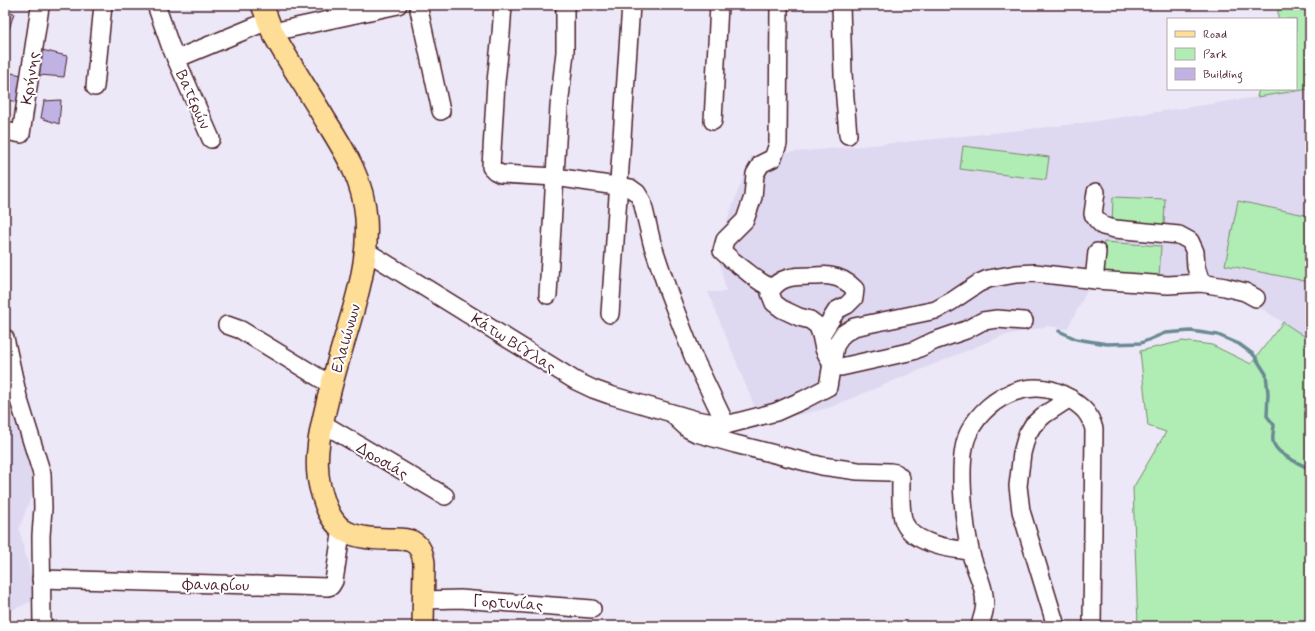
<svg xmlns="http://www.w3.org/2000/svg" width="1315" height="631" font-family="Mynerve,sans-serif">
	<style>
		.built { fill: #dfd8f1 }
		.green { fill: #afedb4; stroke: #7c8670 }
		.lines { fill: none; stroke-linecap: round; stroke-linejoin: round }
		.stream { stroke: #6a8a93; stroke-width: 3.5 }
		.building { fill: #c0b3e4; stroke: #4a1f2b }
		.minor-casing { stroke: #4a1f2b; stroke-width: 20 }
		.major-casing { stroke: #4a1f2b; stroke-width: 24 }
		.minor { stroke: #fff; stroke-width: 17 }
		.major { stroke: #fedd96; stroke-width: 21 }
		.labels { text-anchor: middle; stroke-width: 4; stroke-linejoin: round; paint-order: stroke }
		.street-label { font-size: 16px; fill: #4a1f2b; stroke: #fff }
	</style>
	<rect width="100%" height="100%" fill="#ece8f7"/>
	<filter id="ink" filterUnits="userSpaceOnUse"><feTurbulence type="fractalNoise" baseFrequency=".025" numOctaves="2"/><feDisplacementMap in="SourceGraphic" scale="8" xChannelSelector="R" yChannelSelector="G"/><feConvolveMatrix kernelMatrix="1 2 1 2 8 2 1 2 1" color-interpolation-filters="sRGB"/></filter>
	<g filter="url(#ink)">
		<g class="built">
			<path d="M1310 89V340L1256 305 1236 294 1203 287 1101 290 1089 287 1067 329 1048 326 1002 336 828 408 803 414 760 420 708 292H726L717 248 751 156 926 140 1076 124Z"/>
			<path d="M5 358 39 475 19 529 37 599 5 613Z"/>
		</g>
		<g class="green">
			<path d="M1278 5H1310V89L1257 97 1259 89H1296V19H1278Z"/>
			<path d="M963 146 1049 157 1046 180 960 169Z"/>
			<path d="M1113 197 1165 199 1164 227 1112 225Z"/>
			<path d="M1238 201 1310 216V282L1225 265Z"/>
			<path d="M1104 242 1161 246 1159 278 1101 273Z"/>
			<path d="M1283 322 1310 340V626H1138L1133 488 1166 432 1148 426 1140 351 1183 341 1212 345 1251 364Z"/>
		</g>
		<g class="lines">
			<path class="stream" d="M1059 331 1076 339 1107 344 1141 343 1165 333 1191 331 1218 335 1239 344 1254 355 1266 374 1268 393 1267 416 1274 425C1274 430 1272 436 1273 441 1275 454 1299 463 1310 469"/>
		</g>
		<g class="building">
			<path d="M5 11 14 13 8 33 5 32Z"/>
			<path d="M42 50 67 56 64 77 39 75Z"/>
			<path d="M5 72 23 75 20 103 5 99Z"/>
			<path d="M61 100 59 124 41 118 44 101Z"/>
		</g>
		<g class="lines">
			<defs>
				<g id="minor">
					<path d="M156 5 170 45 211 139"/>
					<path d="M418 5 441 111"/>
					<path d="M503 5 501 34 496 82 491 167 495 171 501 174 555 177 630 188 637 193 642 201 652 243 668 291 693 356 726 425"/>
					<path d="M841 5 843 74 848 135"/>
					<path d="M273 32 398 5"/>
					<path d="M176 59 268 21"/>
					<path d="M95 87 103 5"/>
					<path d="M713 121 719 5"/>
					<path d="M5 131 21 134 40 7"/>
					<path d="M1096 192 1093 214 1097 220 1103 226 1115 229 1179 235 1190 241 1195 252 1196 267 1201 283"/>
					<path d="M366 251 576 381 593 389 610 395 696 420 726 425 776 412 803 400 828 387 835 346 843 334 854 327 936 310 952 301 979 283 988 279 1016 274 1035 273 1096 280 1168 285 1201 283 1225 287 1245 292 1256 298"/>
					<path d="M1096 280 1095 271 1097 252"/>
					<path d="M772 288C759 283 752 275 741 267 734 262 728 257 722 251L725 240 745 220 753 197 755 174 761 164 773 158 778 144 779 5"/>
					<path d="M548 295 559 107 565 52V5"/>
					<path d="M610 314 631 5"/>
					<path d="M227 325 241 330 331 385"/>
					<path d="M821 335 818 326 810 320 799 317 782 309 774 303 770 293C778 275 798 276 814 276 819 276 825 275 830 276 839 277 848 282 855 289L854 298 847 305 837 310 821 335 824 349 832 365 841 367 913 351 934 341 966 330 983 321 997 319 1024 321"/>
					<path d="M5 338 18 397 42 474 43 508 41 536 42 626"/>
					<path d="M675 417 688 429 696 433 735 444 822 466 858 471 890 472 896 473 901 478C901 492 900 506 903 519 909 543 950 549 970 551"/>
					<path d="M322 423 445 496"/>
					<path d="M41 579 328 587 331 586 334 581 342 528"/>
					<path d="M423 600 460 599 592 609"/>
					<path d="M980 626C981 621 983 616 984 611 988 589 974 570 970 550 964 522 956 457 969 432 988 394 1037 373 1073 401 1085 409 1090 415 1094 429L1092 626"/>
					<path d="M1056 626 1021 511 1018 486 1022 453 1027 435 1033 425 1044 415 1070 398"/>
				</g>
				<path id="major" d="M262 5C266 14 269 24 273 33 289 63 309 92 326 121 345 151 364 182 366 218 369 260 357 298 345 338 339 358 333 378 328 399 321 427 313 458 320 487 324 502 329 520 343 530 356 538 374 539 388 539 396 539 404 538 411 541 420 545 423 554 424 563L423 626"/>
			</defs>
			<use href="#minor" class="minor-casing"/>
			<use href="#major" class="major-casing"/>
			<use href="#minor" class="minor"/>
			<use href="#major" class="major"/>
		</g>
	</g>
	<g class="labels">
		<g class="street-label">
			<text transform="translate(29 78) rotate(-82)" y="6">Κρήνης</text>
			<text transform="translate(194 99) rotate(66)" y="6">Βατερών</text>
			<text transform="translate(345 338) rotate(-74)" y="6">Ελαιώνων</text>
			<text transform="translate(514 342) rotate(32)" y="6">Κάτω Βίγλας</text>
			<text transform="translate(383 460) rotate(31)" y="6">Δροσιάς</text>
			<text transform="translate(216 584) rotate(1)" y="6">Φαναρίου</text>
			<text transform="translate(508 602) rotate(4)" y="6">Γορτυνίας</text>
		</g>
	</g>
	<rect width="1315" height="631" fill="none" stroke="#fff" stroke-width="20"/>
	<rect x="10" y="10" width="1295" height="611" fill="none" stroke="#4a1f2b" stroke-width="1.5" filter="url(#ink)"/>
	<rect x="1167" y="18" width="130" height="72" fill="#ffffff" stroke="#b7a5aa"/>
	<rect x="1175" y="31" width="20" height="6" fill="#fedd96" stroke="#b7a5aa"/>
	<text x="1203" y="38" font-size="12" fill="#4a1f2b">Road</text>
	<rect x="1175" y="48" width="20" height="12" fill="#afedb4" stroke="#b7a5aa"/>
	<text x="1203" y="58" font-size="12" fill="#4a1f2b">Park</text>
	<rect x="1175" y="68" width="20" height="12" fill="#c0b3e4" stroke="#b7a5aa"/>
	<text x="1203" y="78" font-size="12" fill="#4a1f2b">Building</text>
</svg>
